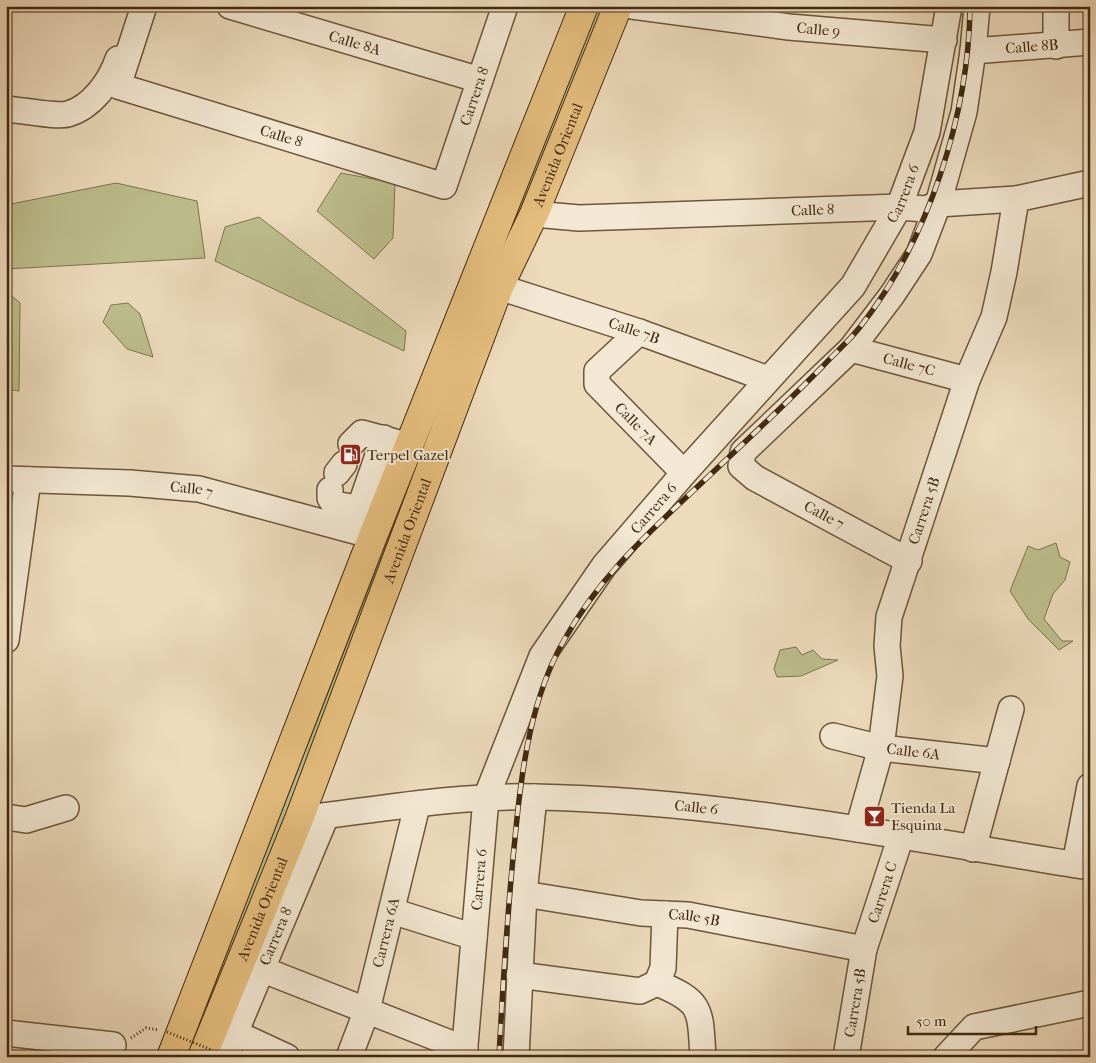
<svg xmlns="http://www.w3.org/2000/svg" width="1096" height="1063" font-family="'IM FELL French Canon',serif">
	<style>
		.green { fill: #bdbe8d; stroke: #7e744e }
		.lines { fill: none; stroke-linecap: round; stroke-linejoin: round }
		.minor-casing { stroke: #6b563b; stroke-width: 28 }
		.major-casing { stroke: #402910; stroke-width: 30 }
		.path { stroke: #402910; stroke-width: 3; stroke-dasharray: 1 2.5; stroke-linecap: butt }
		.minor { stroke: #f3e8d3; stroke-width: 25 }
		.major { stroke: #e6be7e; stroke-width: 28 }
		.rail-casing { stroke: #402910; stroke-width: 5.5 }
		.rail { stroke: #f3e8d3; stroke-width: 4; stroke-dasharray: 11; stroke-linecap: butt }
		.path-bridge { stroke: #402910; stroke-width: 3; stroke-dasharray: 1 2.5; stroke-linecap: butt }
		.labels { text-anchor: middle; stroke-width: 4; stroke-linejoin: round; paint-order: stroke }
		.street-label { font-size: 15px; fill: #402910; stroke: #f3e8d3 }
		.poi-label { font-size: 15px; fill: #402910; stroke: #f3e8d3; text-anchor: start }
	</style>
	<rect width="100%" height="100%" fill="#eddbbc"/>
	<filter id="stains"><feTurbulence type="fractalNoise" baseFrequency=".004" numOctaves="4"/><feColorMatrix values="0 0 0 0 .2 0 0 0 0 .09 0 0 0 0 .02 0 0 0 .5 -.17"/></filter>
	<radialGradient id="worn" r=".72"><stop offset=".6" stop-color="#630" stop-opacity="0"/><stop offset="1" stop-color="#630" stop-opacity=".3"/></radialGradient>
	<g class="green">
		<path d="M596 6H609L198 1057H186Z"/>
		<path d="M341 173 395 183 393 238 374 259 317 211Z"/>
		<path d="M116 183 197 201 205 258 6 269V205Z"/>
		<path d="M259 217 406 331 404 351 215 261 225 227Z"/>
		<path d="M6 291 20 303 19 391 6 389Z"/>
		<path d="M128 303 140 314 153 357 127 349 103 322 111 305Z"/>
		<path d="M1056 543 1060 557 1070 562 1065 580 1053 594 1044 619 1062 641H1073L1059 650 1028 619 1010 591 1028 546 1038 550Z"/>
		<path d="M796 647 802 655 813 650 822 659 838 660 801 676 777 677 774 669 780 650Z"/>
	</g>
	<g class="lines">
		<defs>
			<g id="minor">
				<path id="s1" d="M144 6 118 86 444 186 505 6"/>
				<path id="s2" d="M230 6 480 80"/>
				<path id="s3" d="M632 6 789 27 944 40"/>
				<path d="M1056 46V6"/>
				<path id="s4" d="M973 51 1090 42"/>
				<path d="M6 109C20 110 57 117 68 114 92 107 110 82 118 59"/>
				<path id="s5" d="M534 214 579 218 899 207 926 209 938 204 1016 199 1090 183"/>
				<path id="s6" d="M499 287 639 332 768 379"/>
				<path id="s7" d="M639 332 597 371V384L684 473"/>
				<path id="s8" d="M851 349 967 380"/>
				<path d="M351 444 362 433 399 443"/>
				<path d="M337 473 344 464"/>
				<path id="s9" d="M6 479 130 483 199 489 373 536"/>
				<path d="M330 490V498L334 504 375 511"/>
				<path d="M360 507 384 438"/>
				<path d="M909 561 755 478 741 466 743 452 851 349 892 295 919 254 938 204 964 112 973 51 977 6"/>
				<path d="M6 640 28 480"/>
				<path id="s10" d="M833 736 881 748 997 761"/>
				<path d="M6 817 26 820 66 808"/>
				<path id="s11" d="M299 819C376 810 456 795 534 797 721 800 906 838 1090 867"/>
				<path id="s12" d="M858 829 881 748 890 676 887 646 889 617 967 380 994 317 1004 272 1016 199"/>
				<path d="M973 849 1011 709"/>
				<path d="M1075 864 1090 786"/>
				<path id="s13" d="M524 894 641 913 688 915 864 949"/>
				<path d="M392 911 474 937"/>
				<path d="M261 969 465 1049"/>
				<path d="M519 975 640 991 657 983"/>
				<path d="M657 983C703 1002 700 1009 703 1057"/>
				<path d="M657 983 663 968 665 914"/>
				<path d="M6 1033 113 1045"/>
				<path d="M235 1033 287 1057"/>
				<path id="s14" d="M225 1057 326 816"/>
				<path id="s15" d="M349 1057 367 1010 417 806"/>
				<path id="s16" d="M464 1057 486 798 542 656 604 566 684 473 853 286 899 207 927 132 949 6"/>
				<path d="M516 1057 524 894 534 797"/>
				<path id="s17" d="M846 1057 864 949 901 836"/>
				<path d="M946 1057 974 1027 1090 1003"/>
			</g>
			<g id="major">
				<path d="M171 1057 373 536 584 6"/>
				<path id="s18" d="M202 1057 299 819 499 287 534 214 618 6"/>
			</g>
		</defs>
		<use href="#minor" class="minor-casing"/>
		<use href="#major" class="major-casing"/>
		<path class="path" d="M131 1038 146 1028 159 1030"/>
		<use href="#minor" class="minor"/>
		<use href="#major" class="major"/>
		<defs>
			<path id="rail" d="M499 1057C503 980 508 904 516 828 522 766 532 697 563 642 601 573 654 528 710 475 748 439 786 404 823 366 835 353 849 341 860 327 928 241 969 115 970 6"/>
		</defs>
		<use href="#rail" class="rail-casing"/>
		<use href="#rail" class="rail"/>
		<path class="path-bridge" d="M167 1032 212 1050"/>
	</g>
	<defs>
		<symbol id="fuel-square" viewBox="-11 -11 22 22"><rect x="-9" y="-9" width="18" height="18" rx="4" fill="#8f2418" stroke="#f3e8d3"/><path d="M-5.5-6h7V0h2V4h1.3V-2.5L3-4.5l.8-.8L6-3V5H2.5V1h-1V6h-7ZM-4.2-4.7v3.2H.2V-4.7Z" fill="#fff"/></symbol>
		<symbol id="bar-square" viewBox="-11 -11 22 22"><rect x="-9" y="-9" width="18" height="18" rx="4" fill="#8f2418" stroke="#f3e8d3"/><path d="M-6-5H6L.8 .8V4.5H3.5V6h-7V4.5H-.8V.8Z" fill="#fff"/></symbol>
	</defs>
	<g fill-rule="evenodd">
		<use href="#fuel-square" x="338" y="442" width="25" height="25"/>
		<use href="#bar-square" x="862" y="804" width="25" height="25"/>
	</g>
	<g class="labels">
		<g class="street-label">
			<text dy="5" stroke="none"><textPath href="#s3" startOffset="188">Calle 9</textPath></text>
			<text dy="5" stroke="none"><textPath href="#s2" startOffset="130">Calle 8A</textPath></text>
			<text dy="5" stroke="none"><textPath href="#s4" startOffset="59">Calle 8B</textPath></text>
			<text dy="5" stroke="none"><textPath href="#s1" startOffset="520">Carrera 8</textPath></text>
			<text dy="5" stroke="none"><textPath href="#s1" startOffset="255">Calle 8</textPath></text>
			<text dy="5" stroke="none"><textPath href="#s18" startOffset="970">Avenida Oriental</textPath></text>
			<text dy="5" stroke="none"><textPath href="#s16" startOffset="1002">Carrera 6</textPath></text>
			<text dy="5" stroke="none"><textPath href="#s5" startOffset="279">Calle 8</textPath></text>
			<text dy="5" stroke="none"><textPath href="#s6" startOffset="142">Calle 7B</textPath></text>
			<text dy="5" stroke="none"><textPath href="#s8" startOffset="60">Calle 7C</textPath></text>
			<text dy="5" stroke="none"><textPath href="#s7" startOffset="126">Calle 7A</textPath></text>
			<text dy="5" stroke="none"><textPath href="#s9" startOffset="186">Calle 7</textPath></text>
			<text dy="5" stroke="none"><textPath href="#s16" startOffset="598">Carrera 6</textPath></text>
			<text dy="5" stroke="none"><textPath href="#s12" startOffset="328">Carrera 5B</textPath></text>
			<text transform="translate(824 515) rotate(28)" y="5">Calle 7</text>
			<text dy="5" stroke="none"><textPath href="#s18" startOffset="565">Avenida Oriental</textPath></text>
			<text dy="5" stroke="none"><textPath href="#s10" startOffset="82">Calle 6A</textPath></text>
			<text dy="5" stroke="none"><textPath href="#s11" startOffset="399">Calle 6</textPath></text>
			<text dy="5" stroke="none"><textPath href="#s16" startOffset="178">Carrera 6</textPath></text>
			<text dy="5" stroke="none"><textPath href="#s17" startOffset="169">Carrera C</textPath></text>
			<text dy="5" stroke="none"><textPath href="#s18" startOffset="160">Avenida Oriental</textPath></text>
			<text dy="5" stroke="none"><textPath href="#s13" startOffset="172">Calle 5B</textPath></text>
			<text dy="5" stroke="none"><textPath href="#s15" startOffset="130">Carrera 6A</textPath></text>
			<text dy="5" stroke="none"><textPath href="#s14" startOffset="131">Carrera 8</textPath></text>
			<text dy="5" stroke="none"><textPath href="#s17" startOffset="55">Carrera 5B</textPath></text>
		</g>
		<g class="poi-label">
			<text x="367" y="460">Terpel Gazel</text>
			<text x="891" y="813">Tienda La<tspan x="891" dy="17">Esquina</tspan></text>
		</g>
	</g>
	<rect width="1096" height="1063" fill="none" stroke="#eddbbc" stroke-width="25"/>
	<rect x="8" y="8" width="1081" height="1048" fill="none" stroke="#402910" stroke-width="2.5"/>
	<rect x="12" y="12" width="1071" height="1038" fill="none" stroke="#402910"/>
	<path d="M908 1026v8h128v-8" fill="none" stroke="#402910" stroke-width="2.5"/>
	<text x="916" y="1026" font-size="15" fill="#402910" stroke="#f3e8d3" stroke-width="4" paint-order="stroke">50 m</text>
	<rect width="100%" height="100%" filter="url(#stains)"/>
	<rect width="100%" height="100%" fill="url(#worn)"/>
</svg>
